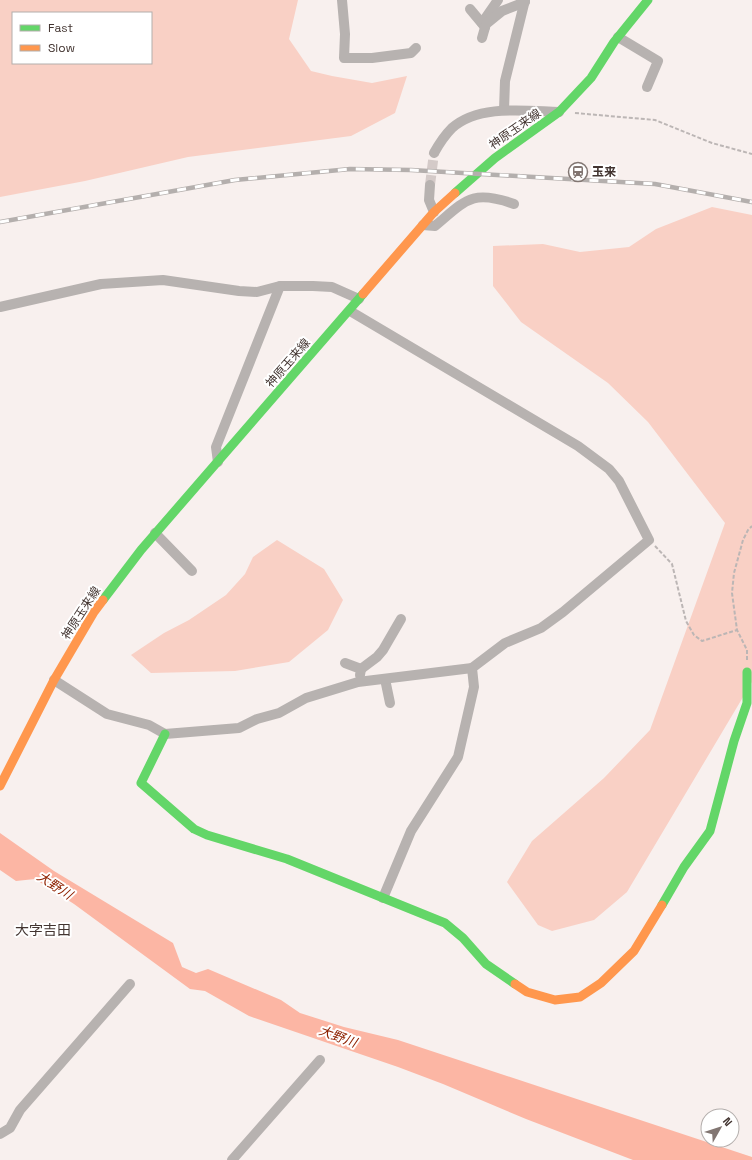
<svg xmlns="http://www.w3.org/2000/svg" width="752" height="1160" font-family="'Space Grotesk','Noto Sans JP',sans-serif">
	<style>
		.green { fill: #f9d0c5; fill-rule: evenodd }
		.water { fill: #fcb6a4 }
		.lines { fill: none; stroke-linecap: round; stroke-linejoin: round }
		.street-tunnel { stroke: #d4cac8; stroke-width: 10; stroke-dasharray: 10 5; stroke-linecap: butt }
		.path { stroke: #bcb6b5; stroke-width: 2; stroke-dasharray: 4 2; stroke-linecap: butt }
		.street { stroke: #b7b2b0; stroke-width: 10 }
		.fast { stroke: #63d668; stroke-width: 9 }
		.slow { stroke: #ff974d; stroke-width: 9 }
		.rail-casing { stroke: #b4afad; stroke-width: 4.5 }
		.rail { stroke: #fff; stroke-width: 3; stroke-dasharray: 9; stroke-linecap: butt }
		.labels { text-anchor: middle; stroke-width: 4; stroke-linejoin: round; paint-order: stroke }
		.street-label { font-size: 12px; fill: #423430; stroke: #fff }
		.poi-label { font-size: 12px; font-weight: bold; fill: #423430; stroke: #fff; text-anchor: start }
		.water-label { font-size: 13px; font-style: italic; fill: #8e2100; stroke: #fff }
		.quarter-label { font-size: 14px; fill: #423430; stroke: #fff }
	</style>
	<rect width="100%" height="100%" fill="#f8f0ee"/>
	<g class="green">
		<path d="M0 0H298L289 39 311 71 332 76 372 83 407 76 395 113 351 136 188 157 85 181 0 197ZM13 13H151V63H13Z"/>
		<path d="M712 207 752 215V682L627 892 594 920 552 931 538 925 507 882 532 841 604 778 650 730 725 523 648 422 608 383 521 322 493 286V246L543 244 580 252 629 247 656 229Z"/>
		<path d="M277 540 324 569 343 600 328 630 289 662 235 671 151 673 131 655 164 633 189 620 226 595 245 574 253 557Z"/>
	</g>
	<path class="water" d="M0 833 54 871 173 943 182 967 196 973 208 969 281 1000 300 1013 344 1027 398 1040 752 1157V1160H633L526 1119 443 1084 398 1067 249 1016 205 991 190 989 74 904 35 879 16 881 0 870Z"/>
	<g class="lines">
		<path class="street-tunnel" d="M430 185 434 153"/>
		<g class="path">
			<path d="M575 113 655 120 712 143 752 154"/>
			<path d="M655 546 672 564 686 621 694 635 702 641 737 630"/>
			<path d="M747 660V650L737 630 732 593 734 573 743 540 748 530 752 526"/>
		</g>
		<g class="street">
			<path d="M342 0 345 34 344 58H372L411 53 416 48"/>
			<path d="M470 9 485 27"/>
			<path d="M482 23 498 0"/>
			<path d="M618 37 658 61 647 87"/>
			<path d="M482 38 486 24 502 11 525 2"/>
			<path d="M504 110 505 81 525 0"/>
			<path d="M434 153C439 144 445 135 452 128 479 104 526 111 559 112"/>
			<path d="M430 185 429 200 434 212"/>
			<path d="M423 225 435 226C466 200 472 189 514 204"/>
			<path d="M0 307 101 284 163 280 239 291 257 292 280 286H313L332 287 359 299"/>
			<path d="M350 311 578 446 609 469 619 481 649 540 563 612 541 628 505 643 472 668 474 687 458 757 411 831 383 898"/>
			<path d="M218 462 216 447 280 286"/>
			<path d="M155 533 192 571"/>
			<path d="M345 663 361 669 360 675"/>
			<path d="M361 669 377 657 383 650 401 619"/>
			<path d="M385 679 390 703"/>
			<path d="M54 680 107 714 149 725 165 734 239 728 257 719 279 713 306 698 358 682 472 668"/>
			<path d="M0 1134 10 1128 20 1110 130 984"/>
			<path d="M232 1160 320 1060"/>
		</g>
		<g class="fast">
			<path d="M455 193 495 158 559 112 591 78 614 42 648 0"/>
			<path d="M103 600 141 550 363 294"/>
			<path d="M165 734 141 783 194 829 207 835 287 859 445 923 463 938 486 964 515 984"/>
			<path d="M662 905 684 867 710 831 734 741 747 703V672"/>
		</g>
		<g class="slow">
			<path d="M363 294 434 212 455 193"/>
			<path d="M0 786 54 680 94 612 103 600"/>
			<path d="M515 984 527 992 555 1000 580 997 601 983 634 951 662 905"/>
		</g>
		<defs>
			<path id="rail" d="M0 222 235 180 350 169 411 170 655 184 752 202"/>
		</defs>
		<use href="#rail" class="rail-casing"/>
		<use href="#rail" class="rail"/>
	</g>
	<defs>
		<symbol id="station-ring" viewBox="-11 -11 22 22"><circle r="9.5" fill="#fff" stroke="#827672" stroke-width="1.5"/><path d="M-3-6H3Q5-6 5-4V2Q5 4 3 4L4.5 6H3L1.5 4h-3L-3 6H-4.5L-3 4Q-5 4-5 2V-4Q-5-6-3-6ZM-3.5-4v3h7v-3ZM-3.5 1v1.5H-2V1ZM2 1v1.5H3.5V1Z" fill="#827672"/></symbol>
	</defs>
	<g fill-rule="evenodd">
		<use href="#station-ring" x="567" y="161" width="22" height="22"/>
	</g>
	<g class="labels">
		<g class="street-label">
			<text transform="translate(515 129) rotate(-35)" y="4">神原玉来線</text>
			<text transform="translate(288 363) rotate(-49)" y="4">神原玉来線</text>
			<text transform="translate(81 613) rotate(-57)" y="4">神原玉来線</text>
		</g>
		<g class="poi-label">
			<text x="592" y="176">玉来</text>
		</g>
		<g class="water-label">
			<text transform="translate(55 885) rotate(33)" y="5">大野川</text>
			<text transform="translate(338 1036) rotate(20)" y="5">大野川</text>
		</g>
		<g class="quarter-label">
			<text x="43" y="935">大字吉田</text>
		</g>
	</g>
	<rect x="12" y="12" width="140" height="52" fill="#ffffff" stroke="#b3aeac"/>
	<rect x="20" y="25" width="20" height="6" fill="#63d668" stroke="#b3aeac"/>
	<text x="48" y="32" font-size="12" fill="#423430">Fast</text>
	<rect x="20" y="45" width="20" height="6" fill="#ff974d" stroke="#b3aeac"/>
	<text x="48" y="52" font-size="12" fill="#423430">Slow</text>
	<g transform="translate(720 1128) rotate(51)"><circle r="19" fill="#ffffff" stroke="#b3aeac"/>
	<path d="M0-3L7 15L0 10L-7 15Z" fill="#827672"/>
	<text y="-6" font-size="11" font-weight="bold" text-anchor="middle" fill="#423430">N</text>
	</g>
</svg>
